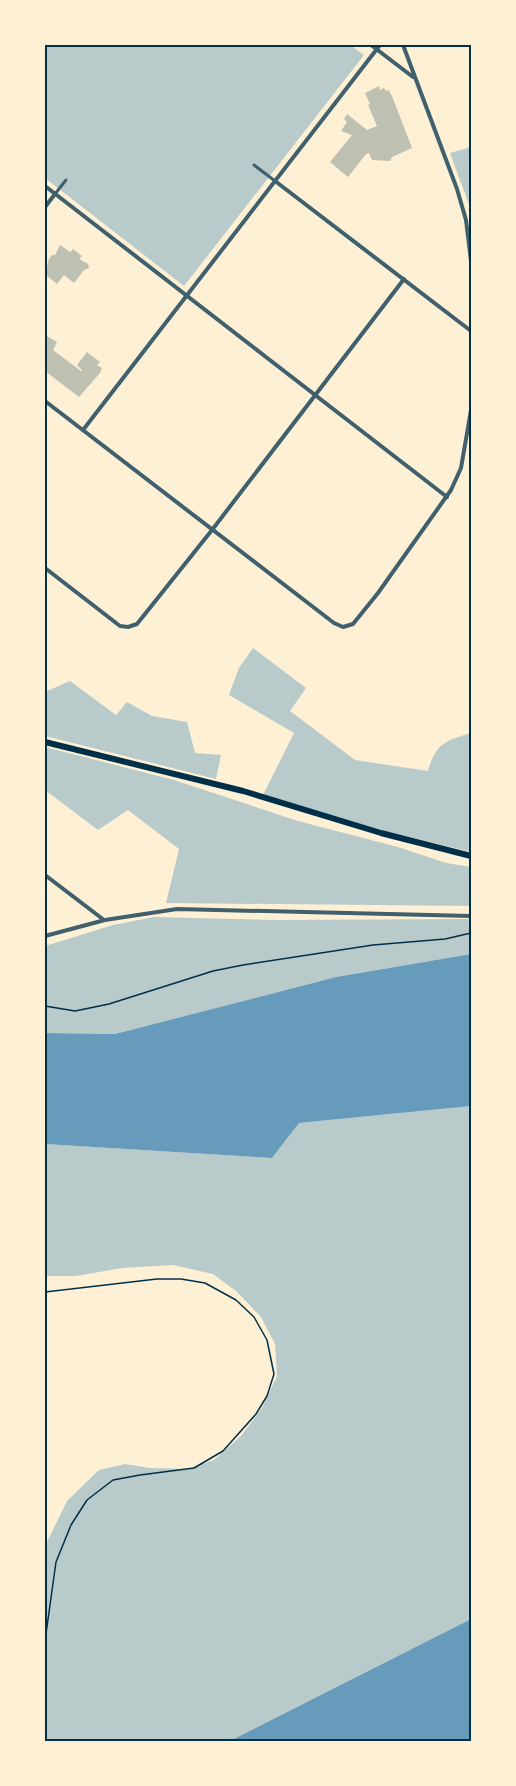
<svg xmlns="http://www.w3.org/2000/svg" width="516" height="1786" font-family="'Work Sans',sans-serif">
	<style>
		.green { fill: #b9caca }
		.water { fill: #669bbc }
		.building { fill: #bec0b2 }
		.lines { fill: none; stroke-linecap: round; stroke-linejoin: round }
		.path { stroke: #003049; stroke-width: 1.5 }
		.pedestrian { stroke: #3f606c; stroke-width: 3 }
		.minor { stroke: #3f606c; stroke-width: 4 }
		.secondary { stroke: #003049; stroke-width: 6 }
		.neatline { fill: none; stroke: #003049; stroke-width: 2 }
	</style>
	<rect width="100%" height="100%" fill="#fdf0d5"/>
	<g class="green">
		<path d="M45 45H350L364 55 184 286 45 178Z"/>
		<path d="M471 147V210L450 153Z"/>
		<path d="M253 648 306 688 290 711 355 760 428 771C436 743 445 741 471 733V852L381 830 263 795 294 733 229 695 239 668Z"/>
		<path d="M70 681 116 715 127 702 152 716 187 722 195 753 221 755 216 779 45 736V692Z"/>
		<path d="M45 747 174 780 298 821 398 847 446 863 471 867V906L166 903 179 849 128 810 98 830 45 790Z"/>
		<path d="M154 917 276 920 471 919V954L336 977 115 1034 45 1033V946L113 925Z"/>
		<path d="M471 1106V1619L230 1741H45V1551L47 1542 67 1501 99 1470 125 1464 150 1468 187 1469 214 1460 241 1436 262 1408 277 1376 275 1344 261 1317 236 1291 213 1274 173 1265 122 1268 76 1276H45V1144L272 1158 299 1123Z"/>
	</g>
	<g class="water">
		<path d="M471 954V1106L299 1123 272 1158 45 1144V1033L115 1034 336 977Z"/>
		<path d="M471 1619V1741H230Z"/>
	</g>
	<g class="building">
		<path d="M379 86 380 90 384 88 386 91 388 90 392 96 412 148 392 157 390 161 372 160 369 153 366 154 348 177 330 162 352 135 341 131 347 122 344 119 347 114 367 130 377 126 368 105 370 104 365 93Z"/>
		<path d="M60 245 70 252 73 249 82 256 79 259 88 264 89 268 84 270 74 283 64 275 57 284 45 274 49 259 52 255H55Z"/>
		<path d="M45 335 57 342 53 350 81 371 82 370 77 365 87 352 100 362 97 365 102 368 100 373 79 397 45 371Z"/>
	</g>
	<g class="lines">
		<g class="path">
			<path d="M45 1006 75 1011 109 1004 213 971 243 965 373 945 445 939 471 933"/>
			<path d="M45 1292 157 1279H181L205 1283 236 1300 254 1317 267 1340 274 1374 267 1396 256 1414 223 1451 194 1468 140 1475 113 1480 87 1500 71 1525 56 1562 45 1641"/>
		</g>
		<g class="pedestrian">
			<path d="M254 165 275 181"/>
			<path d="M55 194 66 180"/>
		</g>
		<g class="minor">
			<path d="M371 45 413 77"/>
			<path d="M403 45 457 189 466 220 471 261"/>
			<path d="M275 181 471 331"/>
			<path d="M45 186 447 497"/>
			<path d="M45 207 55 194"/>
			<path d="M45 401 334 623 343 627 353 624 378 593 451 490 461 468 471 410"/>
			<path d="M83 430 380 45"/>
			<path d="M45 568 120 626 128 627 137 624 212 530 404 279"/>
			<path d="M45 875 104 920"/>
			<path d="M45 936 105 920 177 909 471 916"/>
		</g>
		<path class="secondary" d="M45 742 243 791 381 833 471 856"/>
	</g>
	<rect width="516" height="1786" fill="none" stroke="#fdf0d5" stroke-width="93"/>
	<rect x="46" y="46" width="424" height="1694" class="neatline"/>
</svg>
